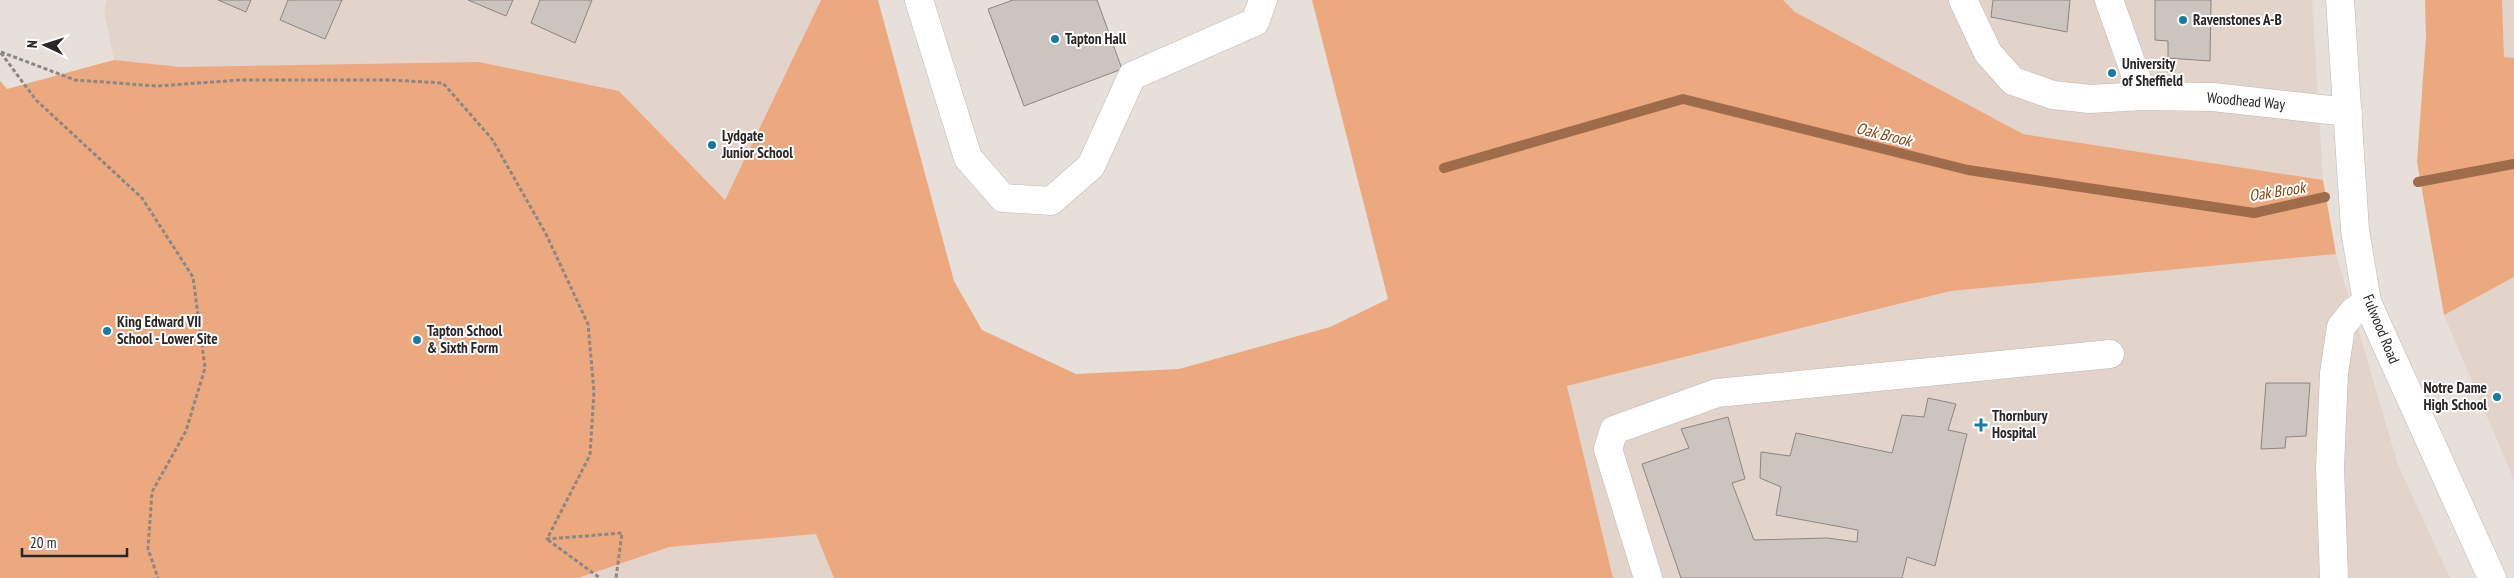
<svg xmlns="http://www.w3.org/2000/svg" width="2514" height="578" font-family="'PT Sans Narrow',sans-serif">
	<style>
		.built { fill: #e2d3cb }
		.green { fill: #eca980 }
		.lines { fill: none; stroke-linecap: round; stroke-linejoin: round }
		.stream { stroke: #9e6b4b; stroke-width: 10 }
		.building { fill: #cbc4bf; stroke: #8d8682 }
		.minor-casing { stroke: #bfb7b3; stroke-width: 29 }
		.path { stroke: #8c8784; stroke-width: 3; stroke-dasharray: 4 2.5; stroke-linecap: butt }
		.minor { stroke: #fff; stroke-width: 28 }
		.poi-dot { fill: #157ca7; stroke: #fff; stroke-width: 2 }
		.labels { text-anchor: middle; stroke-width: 4; stroke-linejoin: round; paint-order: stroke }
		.poi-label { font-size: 15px; font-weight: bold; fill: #292625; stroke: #fff; text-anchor: start }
		.street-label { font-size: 15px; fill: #292625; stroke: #fff }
		.water-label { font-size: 16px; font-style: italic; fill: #85430e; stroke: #fff }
	</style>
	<rect width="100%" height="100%" fill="#e6dfda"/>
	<g class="built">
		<path d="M107 0H821L725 200 619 91 479 63 669 547 817 534 834 578H0V81L7 89 114 60 104 10Z"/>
		<path d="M1783 0H2312L2323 180 2023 134 1795 12Z"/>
		<path d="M2502 0H2514V58L2504 57Z"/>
		<path d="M2336 254 2398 465 2450 578H1613L1567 386 1951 291Z"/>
		<path d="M2514 277V480L2444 315Z"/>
	</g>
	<g class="green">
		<path d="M821 0H878L954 281 982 330 1076 374 1179 369 1330 327 1388 299 1312 0H1783L1795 12 2023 134 2323 180 2336 254 1951 291 1567 386 1613 578H834L816 534 669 547 578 578H0V81L7 89 114 60 180 67 479 62 619 91 725 200Z"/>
		<path d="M2425 0H2502L2504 57 2514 58V277L2444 315 2417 162 2426 37Z"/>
	</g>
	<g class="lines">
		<g class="stream">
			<path d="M1444 168 1683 99 1968 170 2254 213 2325 197"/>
			<path d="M2418 182 2514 164"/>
		</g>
	</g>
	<g class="building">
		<path d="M218 0H251L246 12Z"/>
		<path d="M288 0H342L325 39 280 20Z"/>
		<path d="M468 0H513L506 16Z"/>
		<path d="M540 0H592L575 43 531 23Z"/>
		<path d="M1013 0H1097L1122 69 1024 106 988 9Z"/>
		<path d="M1993 0H2070L2067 32 1991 17Z"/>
		<path d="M2155 0H2211L2210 61 2168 58V41L2155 40Z"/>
		<path d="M2266 383H2310L2306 436 2286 437 2285 448 2261 449Z"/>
		<path d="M1928 398 1956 404 1948 430 1967 434 1935 566 1907 557 1902 578H1681L1642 464 1689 448 1681 429 1728 417 1745 479 1732 483 1754 540 1827 538 1857 542 1858 530 1776 515 1781 487 1760 478 1761 452 1790 456 1796 433 1892 453 1902 415 1924 417Z"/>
	</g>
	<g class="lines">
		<defs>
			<g id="minor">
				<path d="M919 0 968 158 1003 198 1051 201 1091 166 1132 76 1255 22 1263 0"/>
				<path d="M1963 0 1988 53 2013 81 2053 95 2090 99 2143 96 2213 97 2348 112"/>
				<path d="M2109 0 2143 96"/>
				<path d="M2340 0 2355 230 2367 302 2492 578"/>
				<path d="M1648 578 1608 449 1614 430 1717 393 2110 354"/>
				<path d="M2334 578 2330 468 2334 373 2341 327 2353 312 2367 302"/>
			</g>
		</defs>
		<use href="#minor" class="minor-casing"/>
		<g class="path">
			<path d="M1 52 75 80 157 86 240 80H391L443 83 492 139 546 234 588 324 594 392 590 455 547 539 622 533 616 578"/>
			<path d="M1 53 36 100 142 198 193 277 205 368 186 431 152 492 148 549 158 578"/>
			<path d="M548 540 600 578"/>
		</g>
		<use href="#minor" class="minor"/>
	</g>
	<g class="poi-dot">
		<circle cx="2183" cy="20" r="5"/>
		<circle cx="1055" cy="39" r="5"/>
		<circle cx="2112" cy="73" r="5"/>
		<circle cx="712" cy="145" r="5"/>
		<circle cx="107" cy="331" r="5"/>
		<circle cx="417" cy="340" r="5"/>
		<circle cx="2497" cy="397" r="5"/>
		<path d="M1978.5 417.5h5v5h5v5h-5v5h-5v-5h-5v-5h5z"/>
	</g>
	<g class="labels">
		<g class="poi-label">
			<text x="2193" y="25">Ravenstones A-B</text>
			<text x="1065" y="44">Tapton Hall</text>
			<text x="2122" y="69">University<tspan x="2122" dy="17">of Sheffield</tspan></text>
			<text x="722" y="141">Lydgate<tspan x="722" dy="17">Junior School</tspan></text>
			<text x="117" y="327">King Edward VII<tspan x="117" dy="17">School - Lower Site</tspan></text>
			<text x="427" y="336">Tapton School<tspan x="427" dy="17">&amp; Sixth Form</tspan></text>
			<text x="2487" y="393" text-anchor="end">Notre Dame<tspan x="2487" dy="17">High School</tspan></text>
			<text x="1992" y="421">Thornbury<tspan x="1992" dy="17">Hospital</tspan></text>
		</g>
		<g class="street-label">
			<text transform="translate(2246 101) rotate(5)" y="5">Woodhead Way</text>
			<text transform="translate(2381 329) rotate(68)" y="5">Fulwood Road</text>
		</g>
		<g class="water-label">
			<text transform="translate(1884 134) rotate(14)" y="6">Oak Brook</text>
			<text transform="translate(2277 191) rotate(-9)" y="6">Oak Brook</text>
		</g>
	</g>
	<g transform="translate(45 45) rotate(274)" stroke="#ffffff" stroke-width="4" paint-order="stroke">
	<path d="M0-4L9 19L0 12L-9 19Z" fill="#292625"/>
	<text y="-8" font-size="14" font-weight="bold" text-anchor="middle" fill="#292625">N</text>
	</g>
	<path d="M22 548v8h105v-8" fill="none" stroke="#292625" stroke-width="2.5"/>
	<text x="30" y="548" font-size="15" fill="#292625" stroke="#ffffff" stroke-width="4" paint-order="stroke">20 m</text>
</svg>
